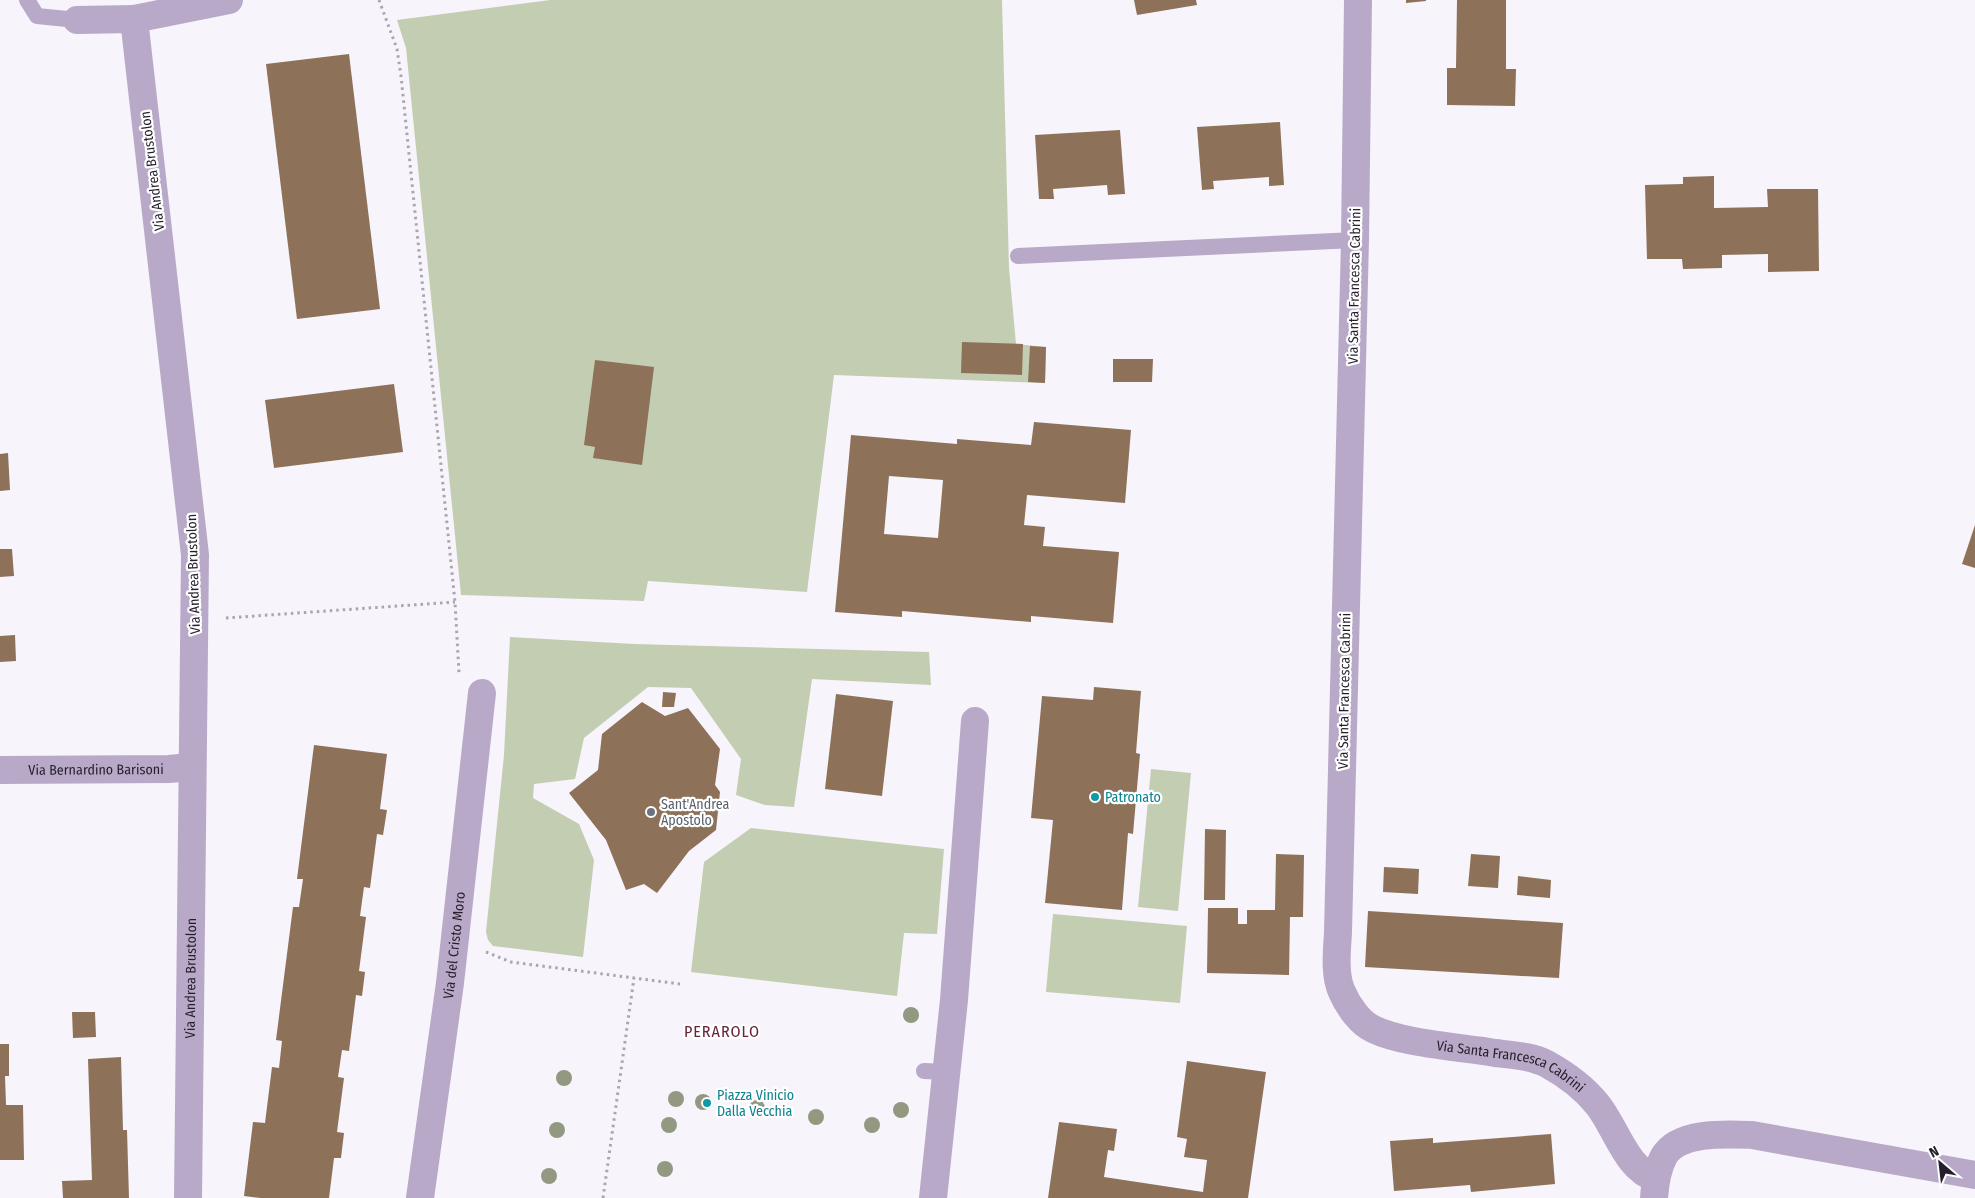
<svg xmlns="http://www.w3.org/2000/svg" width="1975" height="1198" font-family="'Fira Sans Condensed',sans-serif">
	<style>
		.green { fill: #c3cdb1 }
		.building { fill: #8d7159; fill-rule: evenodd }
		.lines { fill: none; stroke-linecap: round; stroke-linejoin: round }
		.path { stroke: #aaa6b0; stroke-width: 3; stroke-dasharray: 2.5 4; stroke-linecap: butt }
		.lane { stroke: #b9a9c9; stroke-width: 16 }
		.street { stroke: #b9a9c9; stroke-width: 28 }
		.tree { fill: #929980 }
		.culture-dot { fill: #0f9aa8; stroke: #fff; stroke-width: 2 }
		.worship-dot { fill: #6b7280; stroke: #fff; stroke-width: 2 }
		.labels { text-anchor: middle; stroke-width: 4.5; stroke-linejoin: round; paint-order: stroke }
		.street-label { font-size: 14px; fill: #241f2b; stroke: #fff }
		.culture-label { font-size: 14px; fill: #0d838f; stroke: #fff; text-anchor: start }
		.worship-label { font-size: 14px; fill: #5b616d; stroke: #fff; text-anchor: start }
		.quarter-label { font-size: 16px; letter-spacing: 1px; fill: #682439; stroke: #fff }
	</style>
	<rect width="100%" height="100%" fill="#f7f4fc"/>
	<g class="green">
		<path d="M550 0H1002L1009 268 1016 344 1046 347 1045 383 834 375 807 592 648 581 644 601 461 595 406 48 397 20Z"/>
		<path d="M510 637 634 644 929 652 931 685 812 679 794 807 765 805 736 795 741 759 691 688 648 687 584 738 575 779 534 784 533 798 579 824 594 860 583 957 493 946 488 940 486 932 504 755Z"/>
		<path d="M1151 769 1191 773 1178 911 1138 907Z"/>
		<path d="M751 828 944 849 937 934 904 933 897 996 691 972 704 862Z"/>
		<path d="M1053 914 1187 926 1180 1003 1046 992Z"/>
	</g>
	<g class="building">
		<path d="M1134 0H1196L1197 5 1137 15Z"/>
		<path d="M1406 0H1426V1L1406 3Z"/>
		<path d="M1457 0H1506V69H1516L1515 106 1447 105V68H1456Z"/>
		<path d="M349 54 380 309 297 319 266 64Z"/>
		<path d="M1280 122 1284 185 1269 186V177L1213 181 1214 189 1202 190 1197 127Z"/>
		<path d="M1120 130 1125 194 1108 195 1107 185 1053 189 1054 199H1039L1035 135Z"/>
		<path d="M1714 176V208L1768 207 1767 189H1818L1819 271 1768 272V254L1722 255V268L1683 269 1682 259H1647L1645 185 1683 184V177Z"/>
		<path d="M962 342 1023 344 1022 375 961 373Z"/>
		<path d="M1030 346 1046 347 1045 383 1028 382Z"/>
		<path d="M1113 359H1153L1152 382H1113Z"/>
		<path d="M595 360 654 367 642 465 593 458 595 447 584 445Z"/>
		<path d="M394 384 403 452 274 468 265 400Z"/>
		<path d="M1034 422 1131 430 1125 503 1027 495 1024 525 1045 527 1043 546 1119 552 1113 623 1031 616V622L902 611V617L835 612 851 435 957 444V439L1031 445ZM889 476 943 480 938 538 884 534Z"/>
		<path d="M8 453 10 490 0 491V454Z"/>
		<path d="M1975 525V568L1962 564Z"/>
		<path d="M0 549H12L14 576 0 577Z"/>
		<path d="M15 635 16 661 0 662V636Z"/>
		<path d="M1094 687 1141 691 1136 753 1140 754 1133 834 1128 833 1122 910 1045 903 1053 820 1031 818 1042 696 1093 700Z"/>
		<path d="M663 692 676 693 674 707H662Z"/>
		<path d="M836 694 893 701 882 796 825 789Z"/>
		<path d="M642 702 665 716 688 708 720 749 715 785 720 792 716 830 689 851 657 893 644 884 626 890 606 840 569 793 598 770 602 734Z"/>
		<path d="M314 745 387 754 380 809 387 810 383 835 377 834 370 888 364 887 360 916 366 917 359 971 365 972 362 996 356 995 349 1051 342 1050 338 1077 344 1078 337 1132 344 1133 341 1158H334L329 1198H261L244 1196 253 1122 265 1123 272 1067 279 1068 282 1041 276 1040 293 907H299L303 879H297Z"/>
		<path d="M1205 829 1226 830 1225 900H1204Z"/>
		<path d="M1276 854 1304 855 1303 917H1290L1289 975 1207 973 1208 908H1238V924H1247V910H1275Z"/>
		<path d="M1471 854 1500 856 1498 888 1468 886Z"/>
		<path d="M1384 867 1419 869 1418 894 1383 892Z"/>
		<path d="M1518 876 1551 880 1550 898 1517 895Z"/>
		<path d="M1368 911 1563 923 1559 978 1365 967Z"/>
		<path d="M72 1012H95L96 1037 73 1038Z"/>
		<path d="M0 1044H9V1076H5L6 1105H23L24 1160H0Z"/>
		<path d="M121 1057 123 1130H127L129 1198H63L62 1181 92 1180 88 1059Z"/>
		<path d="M1187 1061 1266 1072 1248 1198H1048L1059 1122 1117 1129 1114 1151 1108 1150 1104 1177 1203 1192 1207 1160 1184 1157 1187 1139 1177 1137Z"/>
		<path d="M1551 1134 1555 1184 1471 1192 1470 1185 1394 1191 1390 1141 1433 1138V1143Z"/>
	</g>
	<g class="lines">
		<g class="path">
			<path d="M379 0 397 49 401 76 455 602 459 673"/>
			<path d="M226 618 455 602"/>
			<path d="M486 952 511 962 680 984"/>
			<path d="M603 1198 634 978"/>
		</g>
		<g class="lane">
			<path d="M27 0 37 16 77 20"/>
			<path d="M1018 256 1355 240"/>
			<path d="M924 1071 946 1072"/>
		</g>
		<g class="street">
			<path id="s1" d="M1358 0 1355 240 1338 932C1337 951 1334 975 1342 992 1348 1006 1360 1023 1373 1029 1404 1044 1460 1047 1495 1053 1512 1055 1532 1056 1547 1064 1565 1074 1584 1088 1597 1104 1616 1127 1626 1170 1656 1178"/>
			<path d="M77 20 134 19"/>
			<path id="s2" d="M0 770 169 769 191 767"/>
			<path id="s3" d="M188 1198 195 555 134 19 229 0"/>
			<path id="s4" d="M420 1198 450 983 482 693"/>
			<path d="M933 1198 954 1000 975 721"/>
			<path d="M1654 1198C1655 1184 1657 1169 1664 1156 1679 1131 1727 1134 1752 1135L1975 1175"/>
		</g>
	</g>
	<g class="tree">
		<circle cx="911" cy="1015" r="8"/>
		<circle cx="564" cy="1078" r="8"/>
		<circle cx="676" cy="1099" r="8"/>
		<circle cx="703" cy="1102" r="8"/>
		<circle cx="757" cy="1108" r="8"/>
		<circle cx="901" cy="1110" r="8"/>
		<circle cx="816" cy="1117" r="8"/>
		<circle cx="669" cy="1125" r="8"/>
		<circle cx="872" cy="1125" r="8"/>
		<circle cx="557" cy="1130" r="8"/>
		<circle cx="665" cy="1169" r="8"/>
		<circle cx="549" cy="1176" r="8"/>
	</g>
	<g class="culture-dot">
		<circle cx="1095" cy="797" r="5"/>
		<circle cx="707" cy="1103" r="5"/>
	</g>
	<circle class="worship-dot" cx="651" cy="812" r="5"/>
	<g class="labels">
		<g class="street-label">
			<text transform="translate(152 171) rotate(-97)" y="5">Via Andrea Brustolon</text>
			<text transform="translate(1354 286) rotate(-89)" y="5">Via Santa Francesca Cabrini</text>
			<text transform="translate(193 574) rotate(-92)" y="5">Via Andrea Brustolon</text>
			<text transform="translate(1344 691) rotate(-89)" y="5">Via Santa Francesca Cabrini</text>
			<text dy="5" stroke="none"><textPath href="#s2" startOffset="96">Via Bernardino Barisoni</textPath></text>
			<text dy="5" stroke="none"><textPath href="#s4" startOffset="255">Via del Cristo Moro</textPath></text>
			<text dy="5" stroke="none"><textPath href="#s3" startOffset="220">Via Andrea Brustolon</textPath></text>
			<text dy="5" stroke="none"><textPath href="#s1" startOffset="1186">Via Santa Francesca Cabrini</textPath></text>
		</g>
		<g class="culture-label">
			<text x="1105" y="802">Patronato</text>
			<text x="717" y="1100">Piazza Vinicio<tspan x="717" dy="16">Dalla Vecchia</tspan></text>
		</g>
		<g class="worship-label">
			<text x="661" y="809">Sant'Andrea<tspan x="661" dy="16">Apostolo</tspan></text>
		</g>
		<g class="quarter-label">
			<text x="722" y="1037">PERAROLO</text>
		</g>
	</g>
	<g transform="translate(1940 1163) rotate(332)" stroke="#ffffff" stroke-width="4" paint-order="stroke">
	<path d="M0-4L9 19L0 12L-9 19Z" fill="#241f2b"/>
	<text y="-8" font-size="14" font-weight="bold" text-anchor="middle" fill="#241f2b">N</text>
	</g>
</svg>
